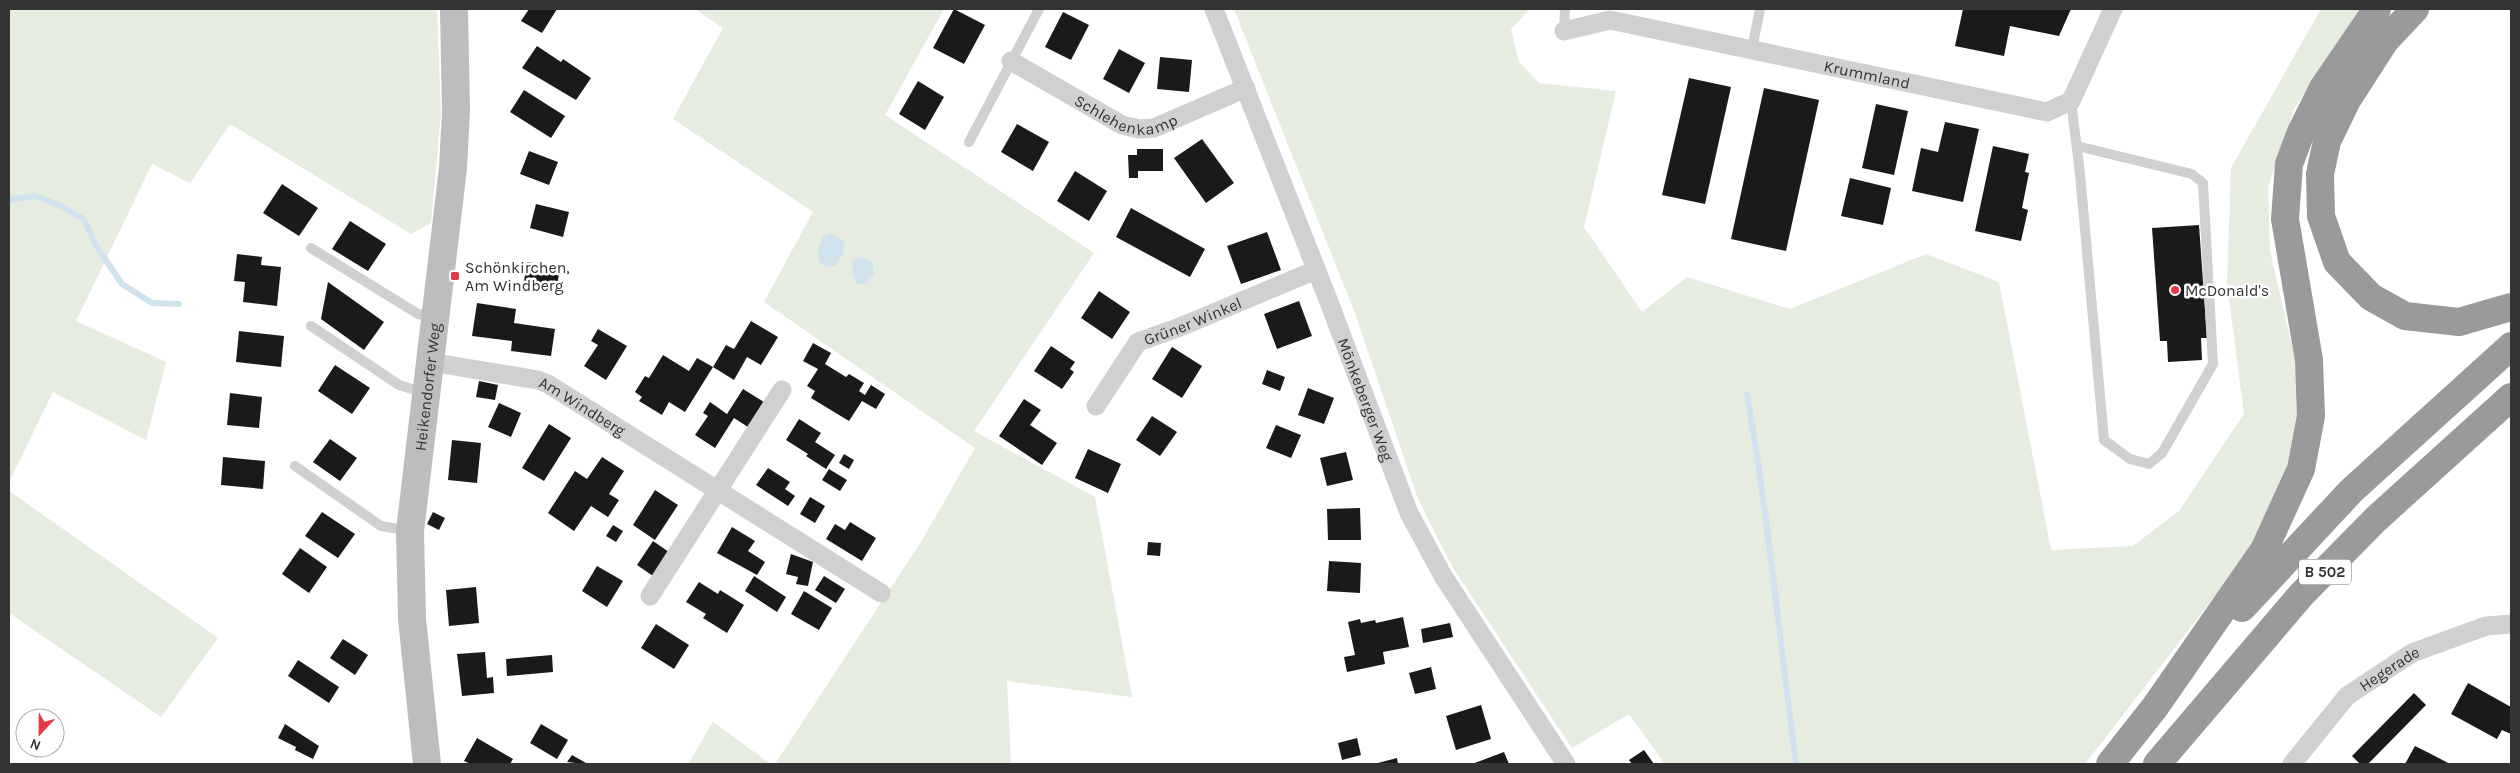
<svg xmlns="http://www.w3.org/2000/svg" width="2520" height="773" font-family="Karla,sans-serif">
	<style>
		.green { fill: #e6ecdf }
		.water { fill: #cfe2ee }
		.lines { fill: none; stroke-linecap: round; stroke-linejoin: round }
		.stream { stroke: #cfe2ee; stroke-width: 6 }
		.building { fill: #1a1a1a }
		.lane { stroke: #d0d0d0; stroke-width: 10 }
		.street { stroke: #d0d0d0; stroke-width: 19 }
		.secondary { stroke: #bdbdbd; stroke-width: 28 }
		.highway { stroke: #9a9a9a; stroke-width: 28 }
		.poi-dot { fill: #e63946; stroke: #fff; stroke-width: 2 }
		.labels { text-anchor: middle; stroke-width: 5; stroke-linejoin: round; paint-order: stroke }
		.shield { fill: #fff; stroke: #707070; stroke-width: 1 }
		.shield-label { font-size: 15px; font-weight: bold; fill: #333 }
		.street-label { font-size: 16px; fill: #333; stroke: #fff }
		.poi-label { font-size: 16px; fill: #333; stroke: #fff; text-anchor: start }
	</style>
	<rect width="100%" height="100%" fill="#fff"/>
	<g class="green">
		<path d="M9 9H437L441 113 431 223 411 234 230 124 190 183 152 164 76 321 166 362 146 440 53 392 9 482Z"/>
		<path d="M695 9H944L885 115 1094 253 974 431 1095 497 1132 697 1007 681 1011 764H775L921 542 975 448 764 302 813 212 673 119 723 28Z"/>
		<path d="M1234 9H1530L1511 29 1519 62 1539 83 1616 91 1584 227 1642 312 1687 277 1790 309 1926 254 1999 282 2051 550 2133 546 2179 511 2244 414 2227 283 2231 168 2321 9H2362L2294 109 2268 187 2270 251 2297 368 2300 416 2286 481 2255 544 2085 764H1665L1629 714 1572 748 1453 568 1418 499 1355 313Z"/>
		<path d="M9 491 218 638 161 717 9 613Z"/>
		<path d="M713 722 771 764H688Z"/>
	</g>
	<g class="water">
		<path d="M830 233 844 242 843 253 836 265 827 267 819 262 818 248 823 236Z"/>
		<path d="M861 257 872 261 874 275 865 284 856 283 853 273 852 261Z"/>
	</g>
	<g class="lines">
		<g class="stream">
			<path d="M9 200 35 196 57 204 84 219 95 244 122 284 152 303 179 304"/>
			<path d="M1747 394C1768 516 1780 641 1796 764"/>
		</g>
	</g>
	<g class="building">
		<path d="M529 9H557L542 33 521 21Z"/>
		<path d="M954 9 985 25 964 64 933 48Z"/>
		<path d="M1963 9H2071L2059 36 2010 26 2004 56 1955 46Z"/>
		<path d="M1063 12 1089 25 1071 60 1045 47Z"/>
		<path d="M537 46 561 62 563 59 591 78 576 100 522 68Z"/>
		<path d="M1119 49 1145 63 1129 93 1103 79Z"/>
		<path d="M1160 57 1192 60 1189 92 1157 89Z"/>
		<path d="M1689 78 1731 87 1705 204 1662 195Z"/>
		<path d="M918 81 944 97 925 130 899 114Z"/>
		<path d="M1764 88 1819 100 1786 251 1731 239Z"/>
		<path d="M524 90 565 116 551 138 510 112Z"/>
		<path d="M1876 104 1908 111 1894 175 1862 168Z"/>
		<path d="M1945 122 1979 129 1963 202 1912 191 1921 148 1938 152Z"/>
		<path d="M1017 124 1049 142 1033 171 1001 152Z"/>
		<path d="M1202 139 1234 183 1206 203 1174 158Z"/>
		<path d="M1993 146 2029 154 2025 172 2029 173 2022 208 2028 210 2021 241 1975 231Z"/>
		<path d="M1137 149H1163V171H1138V178H1129L1128 155H1137Z"/>
		<path d="M529 151 558 162 549 185 520 174Z"/>
		<path d="M1075 171 1107 191 1089 221 1057 201Z"/>
		<path d="M1850 178 1891 188 1883 225 1841 216Z"/>
		<path d="M282 184 318 208 299 236 263 213Z"/>
		<path d="M536 204 569 212 563 237 530 228Z"/>
		<path d="M1131 208 1205 249 1190 277 1116 237Z"/>
		<path d="M350 221 386 244 368 271 332 249Z"/>
		<path d="M2199 225 2207 338H2201L2202 360 2168 362 2167 341H2160L2152 228Z"/>
		<path d="M1267 232 1281 270 1241 284 1227 246Z"/>
		<path d="M237 254 262 257 261 265 281 267 277 306 243 302 245 282 234 281Z"/>
		<path d="M527 262 560 267 556 293 523 288Z"/>
		<path d="M328 282 384 322 364 350 321 319Z"/>
		<path d="M1099 291 1130 312 1112 339 1081 318Z"/>
		<path d="M1299 301 1312 336 1277 349 1264 314Z"/>
		<path d="M477 303 516 309 514 323 555 329 551 356 511 351 512 341 472 336Z"/>
		<path d="M751 321 778 337 761 365 747 357 734 380 713 367 726 345 734 349Z"/>
		<path d="M598 329 627 346 606 380 584 366 598 345 591 341Z"/>
		<path d="M239 331 284 336 281 367 236 362Z"/>
		<path d="M813 343 831 353 825 364 846 377 849 374 864 383 859 391 865 395 871 385 885 394 876 409 862 401 849 421 811 398 815 391 807 386 818 369 803 361Z"/>
		<path d="M1051 346 1075 362 1070 369 1074 372 1062 389 1034 371Z"/>
		<path d="M1172 347 1202 366 1182 398 1152 379Z"/>
		<path d="M663 355 689 371 697 358 713 367 685 412 669 402 662 415 639 401 642 397 635 392 645 376 649 378Z"/>
		<path d="M335 365 370 388 352 414 318 391Z"/>
		<path d="M1267 370 1285 377 1280 391 1262 384Z"/>
		<path d="M479 381 498 385 495 400 476 397Z"/>
		<path d="M1308 388 1334 398 1324 424 1298 415Z"/>
		<path d="M743 389 764 402 748 427 734 418 715 448 695 435 708 416 703 413 710 402 727 414Z"/>
		<path d="M230 393 262 397 259 428 227 425Z"/>
		<path d="M1024 399 1041 410 1030 425 1057 443 1042 465 999 436Z"/>
		<path d="M499 403 521 413 511 437 488 427Z"/>
		<path d="M1152 416 1177 432 1160 456 1136 440Z"/>
		<path d="M799 419 821 433 815 442 835 455 826 469 806 456 808 454 786 440Z"/>
		<path d="M549 424 571 438 544 481 522 468Z"/>
		<path d="M1276 425 1301 435 1291 458 1266 448Z"/>
		<path d="M330 439 357 458 340 481 313 462Z"/>
		<path d="M452 440 481 443 477 483 448 480Z"/>
		<path d="M1088 449 1121 464 1108 493 1075 478Z"/>
		<path d="M1346 452 1353 480 1327 486 1320 458Z"/>
		<path d="M844 454 854 460 849 469 839 463Z"/>
		<path d="M223 457 265 461 263 489 221 485Z"/>
		<path d="M602 457 624 471 609 494 619 500 608 517 591 506 574 531 548 513 575 471 587 479Z"/>
		<path d="M768 468 790 482 785 489 795 496 788 506 756 485Z"/>
		<path d="M829 469 847 480 840 491 822 480Z"/>
		<path d="M655 490 678 505 655 540 633 525Z"/>
		<path d="M810 497 825 506 815 523 800 514Z"/>
		<path d="M1360 508 1361 540H1328L1327 509Z"/>
		<path d="M322 512 355 534 338 558 305 536Z"/>
		<path d="M433 512 445 518 439 530 427 524Z"/>
		<path d="M850 522 876 538 862 561 826 539 835 524 845 530Z"/>
		<path d="M613 525 623 531 616 542 606 536Z"/>
		<path d="M732 527 755 541 748 551 765 562 757 575 717 553Z"/>
		<path d="M653 541 669 552 653 576 637 565Z"/>
		<path d="M1148 542 1161 543 1160 556 1147 555Z"/>
		<path d="M300 548 327 567 309 593 282 574Z"/>
		<path d="M791 554 813 562 808 586 796 584 798 577 786 574Z"/>
		<path d="M1329 561 1361 563 1360 593 1327 591Z"/>
		<path d="M597 566 623 581 607 607 582 591Z"/>
		<path d="M754 576 786 597 777 612 745 591Z"/>
		<path d="M824 576 845 589 836 603 815 590Z"/>
		<path d="M699 582 718 594 720 590 744 605 727 633 703 618 706 614 686 602Z"/>
		<path d="M476 587 479 623 449 626 446 590Z"/>
		<path d="M804 591 832 608 819 630 791 614Z"/>
		<path d="M1403 617 1409 647 1383 652 1385 664 1347 672 1344 657 1355 655 1348 622 1360 619 1361 623 1375 620 1376 623Z"/>
		<path d="M1450 623 1453 637 1423 643 1421 629Z"/>
		<path d="M656 624 689 645 674 669 641 648Z"/>
		<path d="M343 639 368 655 355 675 330 658Z"/>
		<path d="M485 652 487 678 493 677 494 693 462 696 457 654Z"/>
		<path d="M552 655 553 672 507 676 506 659Z"/>
		<path d="M298 660 339 687 329 703 288 676Z"/>
		<path d="M1431 667 1436 689 1415 694 1409 673Z"/>
		<path d="M2468 683 2511 707V734L2502 730 2497 739 2451 714Z"/>
		<path d="M2414 693 2426 705 2368 764H2360L2352 756Z"/>
		<path d="M1481 705 1491 739 1456 750 1446 716Z"/>
		<path d="M285 724 319 746 313 759 295 750 296 747 278 738Z"/>
		<path d="M541 724 568 740 557 759 530 743Z"/>
		<path d="M477 738 513 759 510 764H471L464 761Z"/>
		<path d="M1357 738 1361 755 1342 760 1338 743Z"/>
		<path d="M2415 746 2431 754 2450 764H2405Z"/>
		<path d="M1644 750 1654 764H1632L1629 760Z"/>
		<path d="M1504 752 1509 764H1472Z"/>
		<path d="M572 755 586 763 585 764 567 762Z"/>
		<path d="M1397 758 1398 764H1374Z"/>
	</g>
	<g class="lines">
		<g class="lane">
			<path d="M1564 31 1565 9"/>
			<path d="M1752 49 1760 9"/>
			<path d="M2071 101 2080 174 2104 440 2130 459 2149 464 2162 453 2213 364 2203 183 2192 174 2077 146"/>
			<path d="M969 142 1039 9"/>
			<path d="M311 248 418 314 434 317"/>
			<path d="M311 326 399 385 425 393"/>
			<path d="M295 466 381 526 409 531"/>
		</g>
		<g class="street">
			<path id="s1" d="M1214 9 1329 302 1409 513 1443 576 1566 764"/>
			<path id="s2" d="M1564 31 1610 20 2047 112 2071 101 2113 9"/>
			<path id="s3" d="M1011 61 1122 125 1139 129 1154 128 1246 88"/>
			<path id="s4" d="M430 362 538 380 548 384 881 593"/>
			<path id="s5" d="M1096 406 1138 342 1180 327 1316 270"/>
			<path d="M650 596 782 390"/>
			<path id="s6" d="M2292 764 2347 696 2412 653 2486 626 2511 624"/>
		</g>
		<path class="secondary" id="s7" d="M427 764 412 619 410 531 453 168 456 111 454 9"/>
		<g class="highway">
			<path d="M2415 9 2385 41 2347 100 2327 141 2320 174 2321 216 2337 262 2371 297 2405 316 2459 322 2511 307"/>
			<path d="M2242 608 2351 491 2511 346"/>
			<path d="M2110 764 2155 707 2264 550 2301 469 2311 416 2309 360 2285 219 2289 164 2301 132 2323 88 2377 9"/>
			<path d="M2157 764 2302 594 2376 519 2511 397"/>
		</g>
	</g>
	<g class="poi-dot">
		<rect x="450" y="271" width="10" height="10" rx="2.5"/>
		<circle cx="2175" cy="290" r="5"/>
	</g>
	<g class="labels">
		<rect class="shield" x="2299" y="559.5" width="52" height="25" rx="4"/>
		<g class="shield-label">
			<text x="2325" y="577">B 502</text>
		</g>
		<g class="street-label">
			<text dy="6" stroke="none"><textPath href="#s2" startOffset="310">Krummland</textPath></text>
			<text dy="6" stroke="none"><textPath href="#s3" startOffset="130">Schlehenkamp</textPath></text>
			<text dy="6" stroke="none"><textPath href="#s5" startOffset="135">Grüner Winkel</textPath></text>
			<text dy="6" stroke="none"><textPath href="#s7" startOffset="379">Heikendorfer Weg</textPath></text>
			<text dy="6" stroke="none"><textPath href="#s1" startOffset="419">Mönkeberger Weg</textPath></text>
			<text dy="6" stroke="none"><textPath href="#s4" startOffset="161">Am Windberg</textPath></text>
			<text dy="6" stroke="none"><textPath href="#s6" startOffset="138">Hegerade</textPath></text>
		</g>
		<g class="poi-label">
			<text x="465" y="273">Schönkirchen,<tspan x="465" dy="18">Am Windberg</tspan></text>
			<text x="2185" y="296">McDonald's</text>
		</g>
	</g>
	<rect width="2520" height="773" fill="none" stroke="#333333" stroke-width="20"/>
	<g transform="translate(40 733) rotate(202)"><circle r="24" fill="#ffffff" stroke="#adadad"/>
	<path d="M0-4L9 19L0 12L-9 19Z" fill="#e63946"/>
	<text y="-8" font-size="14" font-weight="bold" text-anchor="middle" fill="#333333">N</text>
	</g>
</svg>
